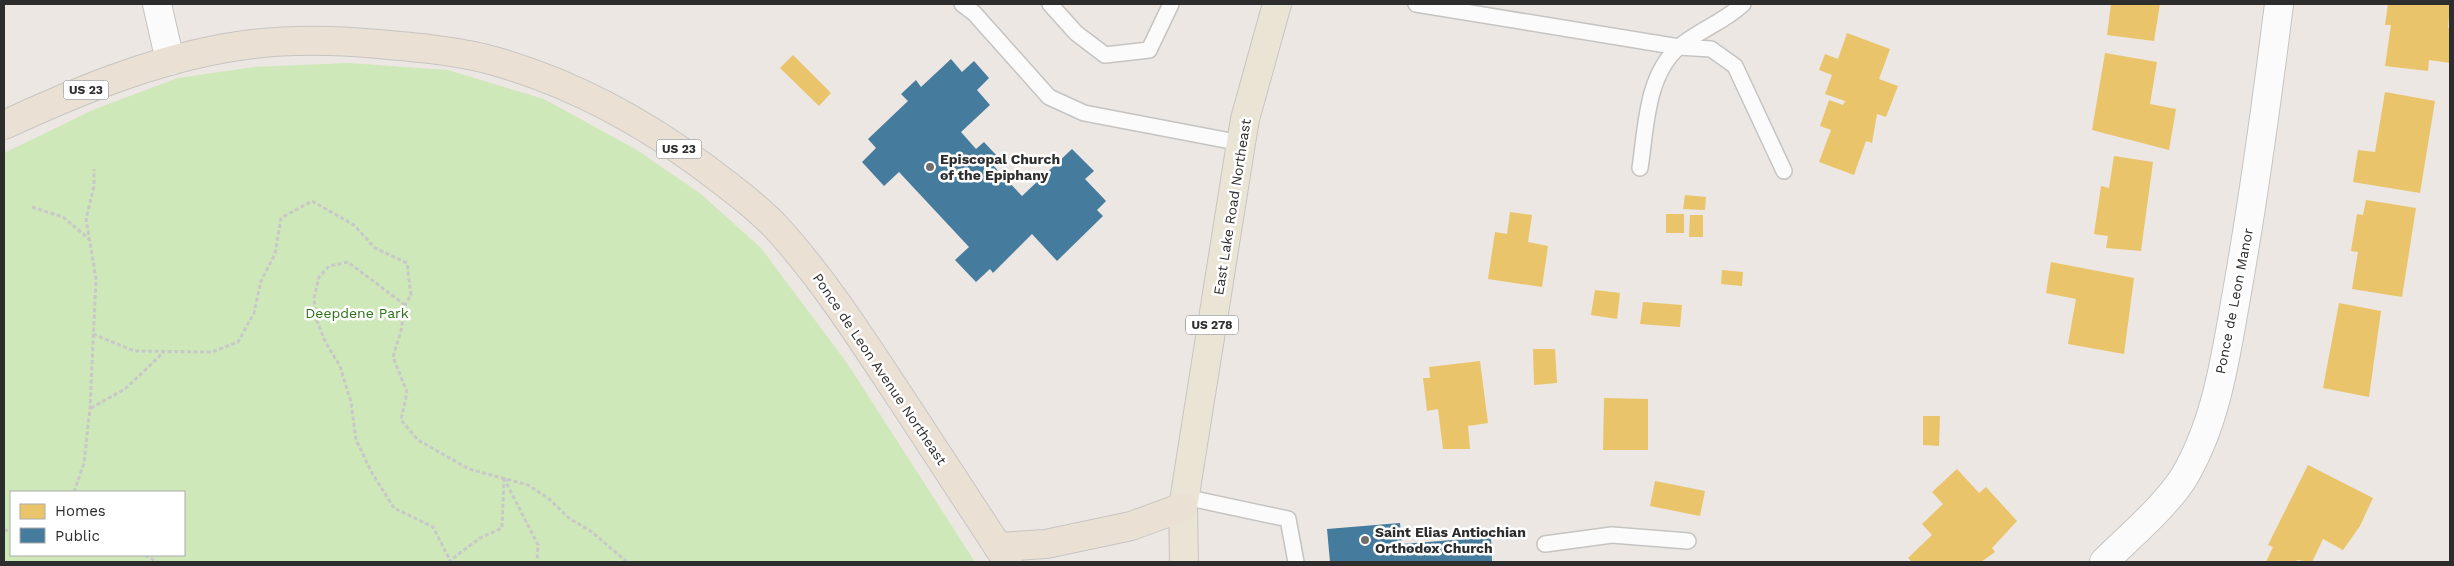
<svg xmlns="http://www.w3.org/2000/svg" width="2454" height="566" font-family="'Work Sans',sans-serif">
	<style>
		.green { fill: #cee8ba; fill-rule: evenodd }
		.homes { fill: #e9c46a }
		.public { fill: #457b9d }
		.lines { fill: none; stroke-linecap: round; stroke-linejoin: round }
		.service-casing { stroke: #c5c4c3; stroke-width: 18 }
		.minor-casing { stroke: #c5c4c3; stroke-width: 30 }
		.primary-casing { stroke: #c6c4c3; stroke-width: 30 }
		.trunk-casing { stroke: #c6c4c3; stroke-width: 30 }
		.path { stroke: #c8c8c8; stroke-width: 3; stroke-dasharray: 4 2.5; stroke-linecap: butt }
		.service { stroke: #fcfbfb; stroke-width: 15 }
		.minor { stroke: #fcfbfb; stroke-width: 28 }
		.primary { stroke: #e9e4d4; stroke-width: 28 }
		.trunk { stroke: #eae1d4; stroke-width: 28 }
		.poi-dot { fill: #706e6c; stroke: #fff; stroke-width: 2 }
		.labels { text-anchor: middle; stroke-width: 5; stroke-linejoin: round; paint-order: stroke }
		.shield { fill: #fff; stroke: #6c6c6c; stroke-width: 1 }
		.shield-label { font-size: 12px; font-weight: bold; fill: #2d2d2d }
		.poi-label { font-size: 14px; font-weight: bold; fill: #2d2d2d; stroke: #fff; text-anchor: start }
		.street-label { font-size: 14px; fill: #2d2d2d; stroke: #fff }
		.park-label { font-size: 14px; fill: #2b7116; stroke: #fff }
	</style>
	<rect width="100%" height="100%" fill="#ece7e2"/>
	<path class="green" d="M348 63 448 70 544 99 637 150 701 194 761 248 847 363 975 562H4V153L95 109 178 78 254 67ZM11 492H184V555H11Z"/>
	<g class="homes">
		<path d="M2111 4H2160L2154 41 2107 35Z"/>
		<path d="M2388 4H2450L2448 28H2450V63L2429 60 2428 71 2385 66 2391 25H2385Z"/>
		<path d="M1847 33 1890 49 1879 79 1898 86 1886 117 1877 114 1872 143 1866 141 1854 175 1819 162 1831 130 1820 126 1829 100 1843 105 1845 101 1825 94 1832 75 1819 70 1825 54 1838 59Z"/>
		<path d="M2105 53 2157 62 2150 104 2176 109 2169 150 2092 130Z"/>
		<path d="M793 55 831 93 819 106 780 68Z"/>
		<path d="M2385 92 2435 101 2420 193 2353 182 2358 150 2375 152Z"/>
		<path d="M2114 156 2153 162 2141 251 2106 248 2108 236 2094 234 2101 186 2109 188Z"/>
		<path d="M1685 195 1706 197 1705 210 1683 209Z"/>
		<path d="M2366 200 2416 208 2402 297 2352 289 2358 252 2351 251 2357 214 2363 215Z"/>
		<path d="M1510 212 1532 215 1528 242 1548 246 1542 287 1488 279 1495 232 1507 234Z"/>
		<rect x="1666" y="214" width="18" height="19"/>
		<path d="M1690 215H1703V237H1689Z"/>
		<path d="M2051 262 2134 278 2124 354 2068 344 2076 299 2046 293Z"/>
		<path d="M1722 270 1743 272 1742 286 1721 284Z"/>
		<path d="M1595 290 1620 293 1617 319 1591 315Z"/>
		<path d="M1643 302 1682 305 1680 327 1640 324Z"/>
		<path d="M2339 303 2381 311 2369 397 2323 388Z"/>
		<path d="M1533 349H1555L1557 383 1534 385Z"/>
		<path d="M1480 361 1488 423 1468 426 1470 449H1443L1438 409 1427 411 1423 378H1430L1429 367Z"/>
		<path d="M1604 398 1648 399V450H1603Z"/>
		<path d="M1923 416H1940L1939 446 1923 445Z"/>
		<path d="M2308 465 2373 498 2360 526 2343 550 2323 539 2312 562 2297 560 2296 562H2266L2273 547 2268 545Z"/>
		<path d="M1957 469 1979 493 1986 487 2017 521 1992 548 1995 552 1981 562H1912L1908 558 1932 535 1922 524 1943 504 1932 492Z"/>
		<path d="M1655 481 1705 491 1700 516 1650 506Z"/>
	</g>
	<g class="public">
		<path d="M951 59 962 72 974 61 989 78 977 90 990 105 961 132 976 149 984 142 997 156 990 162 1022 196 1072 149 1094 171 1085 179 1106 201 1097 210 1103 216 1057 261 1032 234 993 273 990 269 976 282 955 260 969 247 899 172 884 186 862 162 876 148 868 139 908 101 901 94 916 80 921 87Z"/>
		<path d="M1400 523 1402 544 1491 537 1492 562H1330L1327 529Z"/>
	</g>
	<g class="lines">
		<defs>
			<g id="service">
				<path d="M962 4 974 13 1049 97 1084 113 1241 143"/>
				<path d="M1050 4 1076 33 1105 55 1149 50 1171 4"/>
				<path d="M1416 4 1679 47 1711 49 1735 66 1784 171"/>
				<path d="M1640 168C1646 129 1646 75 1679 47 1699 30 1724 22 1743 4"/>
				<path d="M1185 497 1288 519 1296 562"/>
				<path d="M1545 544 1612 535 1688 541"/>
			</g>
			<g id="minor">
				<path d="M157 4 170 61"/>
				<path d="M2104 562C2129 537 2166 506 2184 477 2217 422 2226 354 2237 292 2254 196 2267 100 2279 4"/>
			</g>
			<path id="primary" d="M1184 562 1183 507 1241 143 1245 119 1277 4"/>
			<g id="trunk">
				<path d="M4 125C82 89 167 54 253 44 294 39 336 40 378 44 413 47 448 50 483 58 564 79 639 119 705 168 730 187 756 206 777 228 825 281 863 341 902 400 937 454 973 508 1008 562"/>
				<path d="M998 547 1046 544 1131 526 1183 507"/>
			</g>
		</defs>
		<use href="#service" class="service-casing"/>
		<use href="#minor" class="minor-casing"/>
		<use href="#primary" class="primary-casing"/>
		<use href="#trunk" class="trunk-casing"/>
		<g class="path">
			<path d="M32 207 63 217 89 239"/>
			<path d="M405 305 348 262 329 266 319 277 314 298 316 319 326 343 340 366 351 402 356 440 372 473 394 508 433 527 451 562"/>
			<path d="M93 334 134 351 212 352 238 342 254 313 261 281 275 254 281 218 312 201 354 225 375 248 407 263 411 295 405 305 401 331 393 357 407 392 401 420 418 440 469 469 528 485 548 498 569 518 592 532 627 562"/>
			<path d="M91 408 125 389 164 352"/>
			<path d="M504 478 538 545 537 562"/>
			<path d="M74 492 84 463 90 408 96 279 86 219 94 186V169"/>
			<path d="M4 531 11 529"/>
			<path d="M145 555 157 562"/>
			<path d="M448 562 480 538 502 528 504 477"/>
		</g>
		<use href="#service" class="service"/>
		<use href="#minor" class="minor"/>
		<use href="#primary" class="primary"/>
		<use href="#trunk" class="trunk"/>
	</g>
	<g class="poi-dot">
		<circle cx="930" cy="167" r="5"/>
		<circle cx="1365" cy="540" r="5"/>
	</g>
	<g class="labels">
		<g class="shield">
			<rect x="63.5" y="80.5" width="45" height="19" rx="4"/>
			<rect x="656.5" y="139.5" width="45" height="19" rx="4"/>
			<rect x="1186" y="315.5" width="52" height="19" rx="4"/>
		</g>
		<g class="shield-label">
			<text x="86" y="94">US 23</text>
			<text x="679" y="153">US 23</text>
			<text x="1212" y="329">US 278</text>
		</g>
		<g class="poi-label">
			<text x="940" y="164">Episcopal Church<tspan x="940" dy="16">of the Epiphany</tspan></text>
			<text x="1375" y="537">Saint Elias Antiochian<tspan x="1375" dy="16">Orthodox Church</tspan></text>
		</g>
		<g class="street-label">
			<text transform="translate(1232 207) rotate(-81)" y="5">East Lake Road Northeast</text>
			<text transform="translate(2234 301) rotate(-79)" y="5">Ponce de Leon Manor</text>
			<text transform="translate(880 369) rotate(56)" y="5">Ponce de Leon Avenue Northeast</text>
		</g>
		<g class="park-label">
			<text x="357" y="318">Deepdene Park</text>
		</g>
	</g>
	<rect width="2454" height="566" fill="none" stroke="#2d2d2d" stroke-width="10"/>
	<rect x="10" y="491" width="175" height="65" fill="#ffffff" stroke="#ababab"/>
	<rect x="20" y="504" width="25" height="15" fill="#e9c46a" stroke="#ababab"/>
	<text x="55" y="516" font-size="15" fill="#2d2d2d">Homes</text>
	<rect x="20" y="528" width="25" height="15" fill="#457b9d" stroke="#ababab"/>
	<text x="55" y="541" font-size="15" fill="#2d2d2d">Public</text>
</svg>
